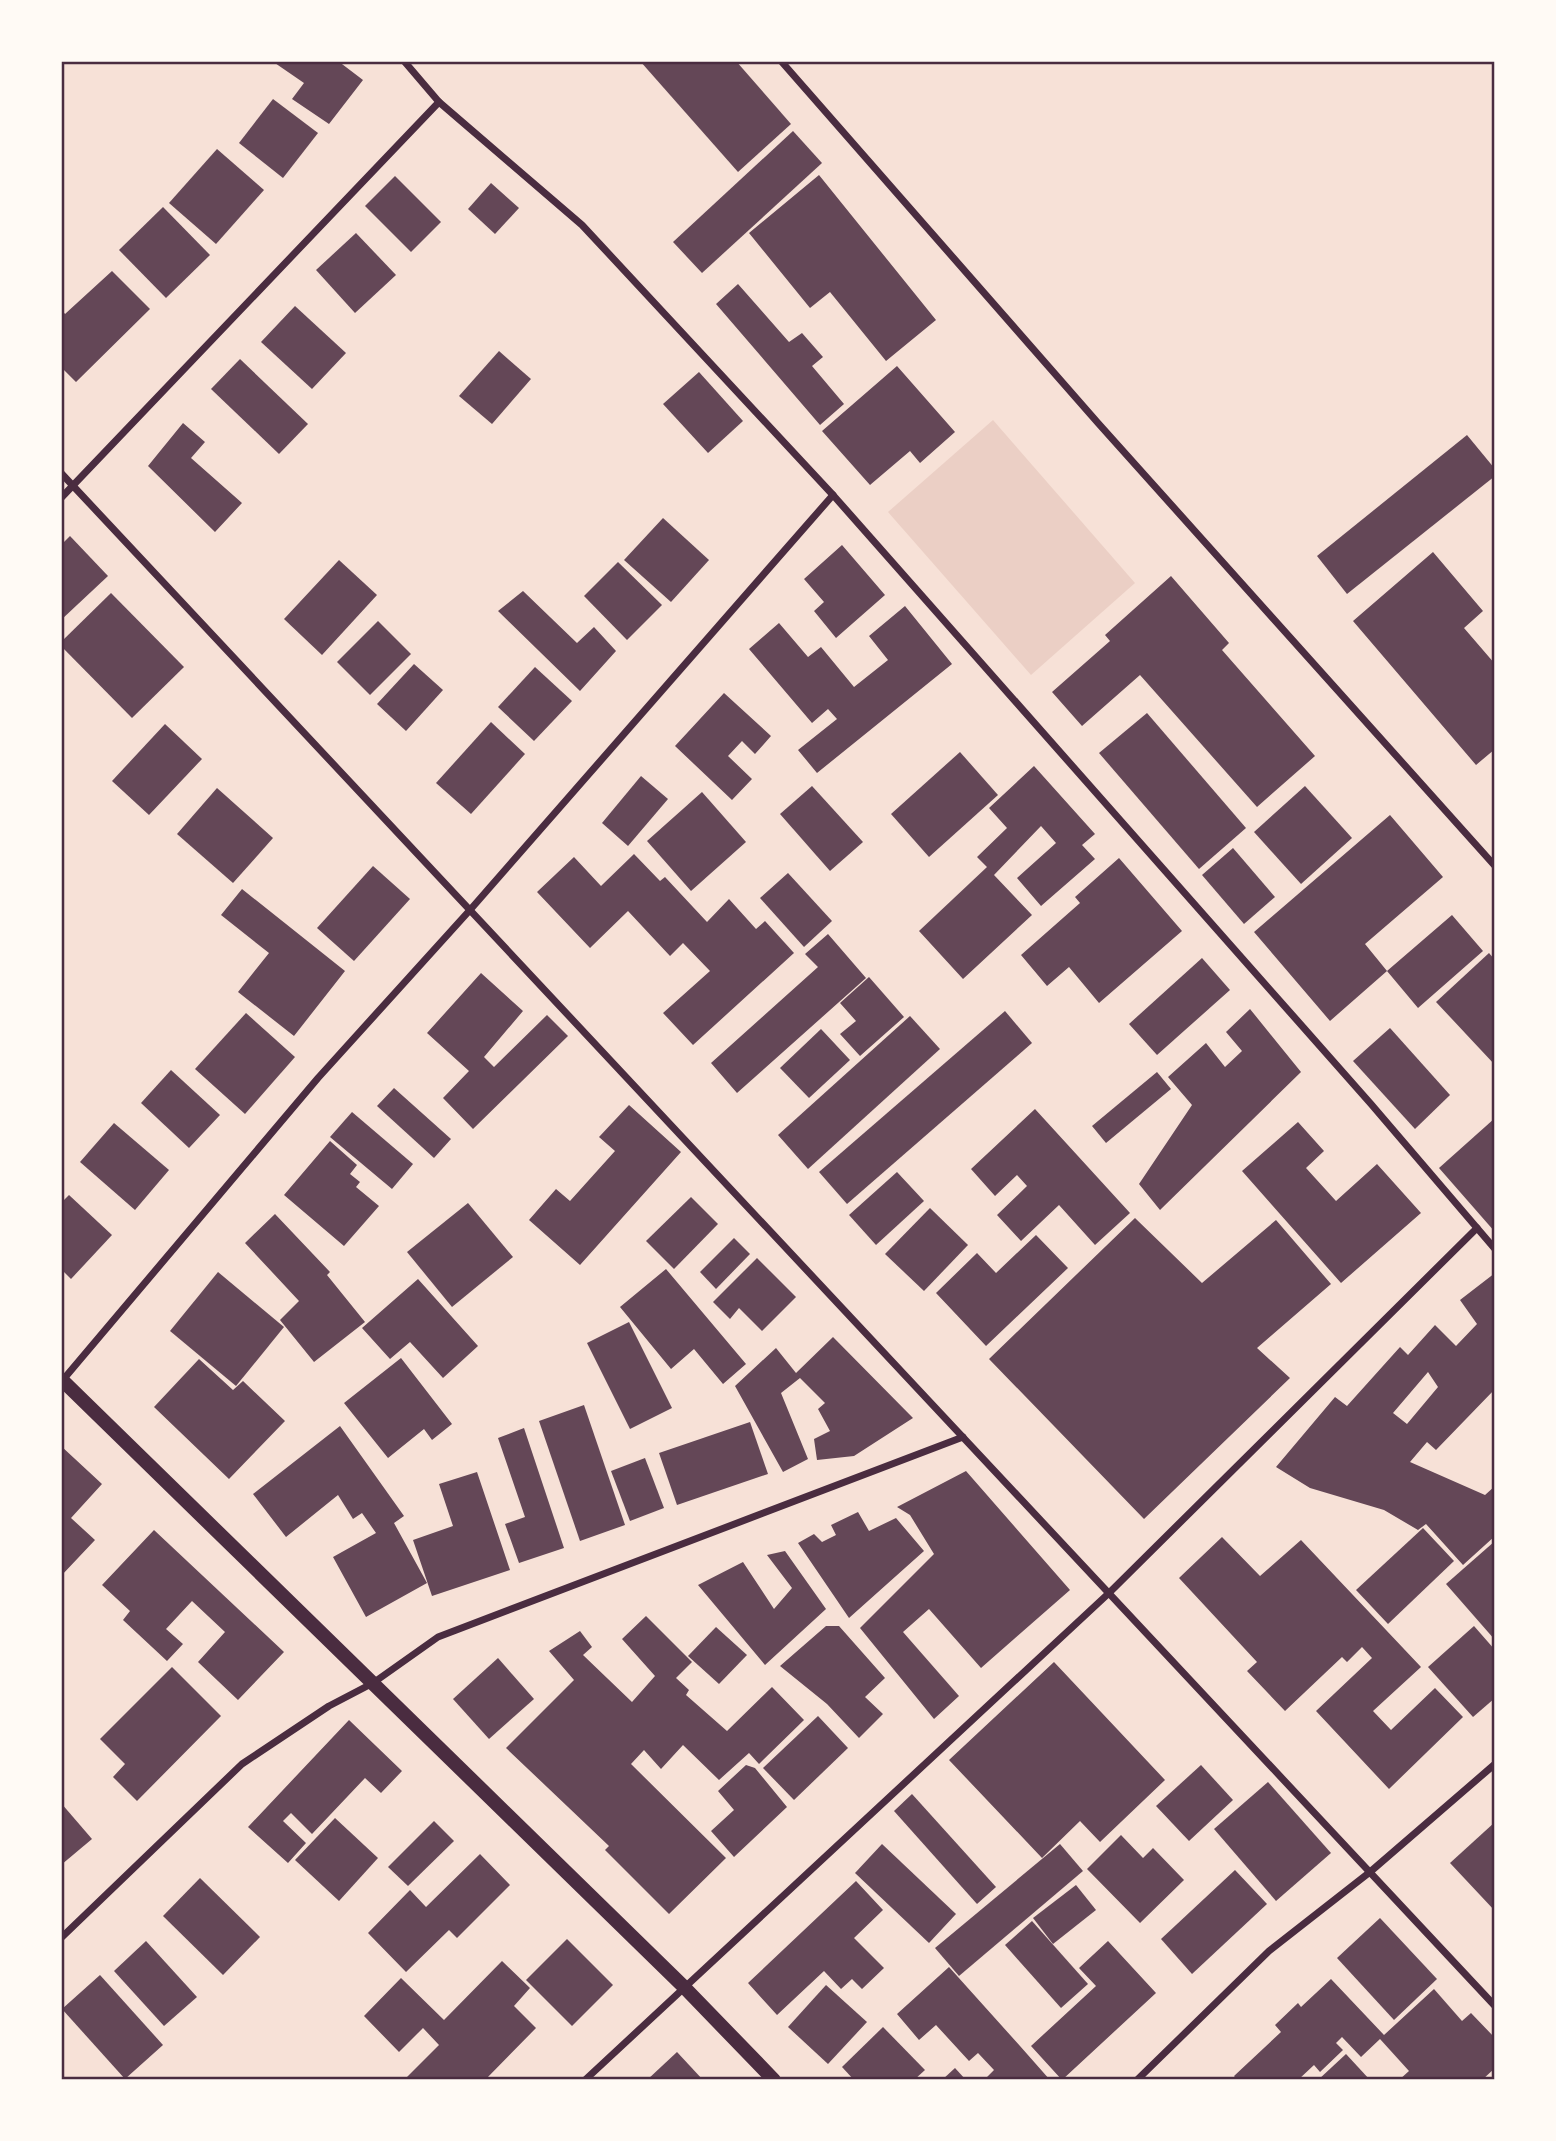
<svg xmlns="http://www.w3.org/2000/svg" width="1556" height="2141" font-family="Manrope,sans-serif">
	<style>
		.green { fill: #ebcfc5 }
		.building { fill: #644757; fill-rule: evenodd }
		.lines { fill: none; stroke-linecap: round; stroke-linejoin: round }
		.minor { stroke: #4a2c40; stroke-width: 7 }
		.secondary { stroke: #4a2c40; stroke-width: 14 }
		.neatline { fill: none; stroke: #4a2c40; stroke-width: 2.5 }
	</style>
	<rect width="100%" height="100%" fill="#f7e1d7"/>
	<path class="green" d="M993 420 1135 583 1031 675 888 512Z"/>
	<g class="building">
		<path d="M272 61H338L363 80 329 124 292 99 304 83Z"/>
		<path d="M640 61H736L791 124 738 172Z"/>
		<path d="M273 99 318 133 283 178 239 143Z"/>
		<path d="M793 131 822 163 702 273 673 242Z"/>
		<path d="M217 149 264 190 216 244 169 203Z"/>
		<path d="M819 175 936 320 886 361 830 292 810 308 749 233Z"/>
		<path d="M395 176 441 222 411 252 365 206Z"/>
		<path d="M491 183 519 208 495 234 468 209Z"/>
		<path d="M163 207 210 255 166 298 119 250Z"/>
		<path d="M356 233 396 275 355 313 316 270Z"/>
		<path d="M112 271 150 309 76 382 61 367V309L65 314Z"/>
		<path d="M738 284 789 342 802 333 823 357 812 366 844 404 820 425 716 304Z"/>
		<path d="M295 306 346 353 312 389 261 342Z"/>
		<path d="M499 351 531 379 492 424 459 396Z"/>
		<path d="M240 359 308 424 279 454 211 389Z"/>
		<path d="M897 366 955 432 920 463 910 451 870 485 822 431Z"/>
		<path d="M699 372 743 421 708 453 663 404Z"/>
		<path d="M183 423 205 442 191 458 242 503 215 532 148 466Z"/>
		<path d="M1467 435 1495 469V476L1347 594 1317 556Z"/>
		<path d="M663 518 709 560 671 602 624 560Z"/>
		<path d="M70 536 108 576 61 620V545Z"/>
		<path d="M842 545 885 595 836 638 814 611 824 602 804 579Z"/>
		<path d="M1433 552 1483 611 1464 628 1495 664V749L1476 765 1353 621Z"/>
		<path d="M339 560 377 595 322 655 284 619Z"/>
		<path d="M618 562 662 605 627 640 584 596Z"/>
		<path d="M1171 576 1229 643 1222 650 1315 756 1257 807 1140 675 1082 726 1052 692 1110 641 1105 635Z"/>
		<path d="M523 591 577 643 594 627 616 651 580 691 498 611Z"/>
		<path d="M111 593 184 667 132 718 61 646V642Z"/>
		<path d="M905 606 952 664 817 773 798 750 837 719 828 709 812 723 749 649 779 623 808 657 821 647 854 687 888 660 869 636Z"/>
		<path d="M378 621 411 654 370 695 337 662Z"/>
		<path d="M414 664 443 690 406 731 377 704Z"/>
		<path d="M535 667 572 701 534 741 498 707Z"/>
		<path d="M724 693 771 736 755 754 742 741 728 756 752 779 732 800 675 746Z"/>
		<path d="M1147 713 1246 828 1199 869 1099 753Z"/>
		<path d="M491 722 525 754 471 814 436 783Z"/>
		<path d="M165 724 202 759 149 815 112 781Z"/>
		<path d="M960 752 998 795 929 857 891 814Z"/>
		<path d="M1034 766 1095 834 1082 845 1095 859 1041 906 1017 878 1056 843 1041 826 994 875 1032 915 963 979 919 931 987 867 977 857 1007 828 989 808Z"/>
		<path d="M641 776 668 799 628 846 602 823Z"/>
		<path d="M812 786 863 842 830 871 780 814Z"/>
		<path d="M1305 786 1352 838 1301 884 1254 832Z"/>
		<path d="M217 788 273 838 233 883 177 834Z"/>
		<path d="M702 792 746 842 691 891 647 841Z"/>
		<path d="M1390 815 1443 877 1365 944 1387 971 1452 915 1483 951 1418 1008 1387 971 1330 1021 1254 932Z"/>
		<path d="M1233 848 1275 897 1244 924 1202 875Z"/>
		<path d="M634 854 660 881 665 877 707 922 729 899 756 929 765 921 794 953 693 1045 663 1013 710 971 683 943 670 956 628 911 590 948 537 892 574 857 601 886Z"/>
		<path d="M1119 858 1182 931 1099 1003 1069 967 1047 986 1021 955 1080 903 1075 897Z"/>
		<path d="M373 866 410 899 354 961 317 928Z"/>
		<path d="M788 873 832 921 804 947 760 898Z"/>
		<path d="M242 889 345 971 294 1036 238 992 269 953 221 915Z"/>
		<path d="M828 934 866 978 737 1093 711 1063 818 967 805 954Z"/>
		<path d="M1489 953 1495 960V1065L1436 1002Z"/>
		<path d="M1202 958 1230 990 1157 1055 1129 1024Z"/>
		<path d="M481 973 523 1011 484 1057 494 1067 547 1015 568 1036 473 1129 443 1098 469 1071 427 1033Z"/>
		<path d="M869 977 904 1017 860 1056 840 1034 856 1021 840 1003Z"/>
		<path d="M1250 1009 1301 1072 1160 1210 1139 1184 1192 1105 1168 1077 1206 1043 1225 1067 1242 1051 1226 1032Z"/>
		<path d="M1005 1011 1032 1043 847 1204 819 1172Z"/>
		<path d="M246 1013 295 1057 245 1114 195 1069Z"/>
		<path d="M910 1016 940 1049 808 1169 778 1135Z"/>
		<path d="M1390 1028 1450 1095 1415 1129 1353 1061Z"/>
		<path d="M821 1029 850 1060 809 1098 780 1068Z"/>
		<path d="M171 1070 220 1115 189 1148 141 1103Z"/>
		<path d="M1157 1072 1171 1089 1106 1143 1092 1126Z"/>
		<path d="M394 1088 451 1139 434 1158 377 1106Z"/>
		<path d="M629 1105 681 1152 580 1265 529 1220 556 1189 570 1201 615 1151 599 1137Z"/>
		<path d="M1035 1109 1130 1213 1095 1245 1059 1205 1021 1241 997 1215 1027 1186 1017 1175 995 1196 971 1169Z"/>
		<path d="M352 1112 413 1164 392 1189 330 1137Z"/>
		<path d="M1495 1118V1232L1439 1168Z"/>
		<path d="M1298 1122 1324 1151 1306 1168 1336 1201 1377 1164 1421 1213 1341 1283 1242 1171Z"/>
		<path d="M114 1123 169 1170 135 1210 80 1162Z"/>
		<path d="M330 1141 357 1165 350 1174 360 1182 356 1187 379 1206 344 1246 284 1195Z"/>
		<path d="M897 1172 924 1201 876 1245 849 1215Z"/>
		<path d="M69 1195 112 1235 71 1279 61 1269V1203Z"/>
		<path d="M691 1197 718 1224 674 1269 646 1241Z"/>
		<path d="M468 1203 513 1257 452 1307 407 1252Z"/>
		<path d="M930 1208 968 1245 924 1291 885 1254Z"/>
		<path d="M275 1214 330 1272 327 1275 365 1322 314 1362 280 1320 299 1301 245 1243Z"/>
		<path d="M1135 1218 1202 1283 1276 1220 1331 1284 1257 1348 1290 1378 1144 1519 989 1359Z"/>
		<path d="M1036 1235 1068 1268 986 1346 936 1293 977 1253 996 1273Z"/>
		<path d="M734 1238 750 1254 716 1289 700 1272Z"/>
		<path d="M757 1258 796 1297 762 1331 739 1308 730 1319 713 1302Z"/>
		<path d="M666 1269 746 1364 723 1384 694 1349 671 1369 620 1307Z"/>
		<path d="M218 1272 284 1327 236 1386 170 1331Z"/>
		<path d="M1495 1273V1389L1436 1450 1427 1442 1410 1462 1485 1495 1495 1486V1536L1463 1565 1426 1524 1418 1530 1384 1510 1310 1488 1276 1467 1335 1397 1347 1406 1400 1347 1408 1355 1435 1325 1456 1346 1477 1324 1460 1300ZM1428 1372 1438 1387 1407 1424 1393 1413Z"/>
		<path d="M418 1279 478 1346 443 1378 410 1342 390 1359 362 1328Z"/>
		<path d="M629 1322 672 1408 630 1429 587 1343Z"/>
		<path d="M833 1337 913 1418 854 1456 817 1460 814 1439 830 1431 818 1409 825 1403 800 1378 781 1393 808 1459 783 1472 735 1386 776 1348 796 1373Z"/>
		<path d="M401 1358 452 1424 432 1440 424 1429 388 1458 344 1403Z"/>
		<path d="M199 1359 233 1390 243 1381 285 1421 229 1479 154 1407Z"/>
		<path d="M584 1405 625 1525 580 1541 539 1421Z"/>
		<path d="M750 1422 768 1474 677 1505 659 1453Z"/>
		<path d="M340 1426 404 1516 394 1523 427 1583 366 1617 333 1557 376 1533 362 1513 353 1519 338 1495 286 1537 253 1494Z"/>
		<path d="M524 1428 564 1548 519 1563 505 1524 525 1517 498 1438Z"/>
		<path d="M61 1446 102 1484 71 1518 95 1540 61 1576Z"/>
		<path d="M645 1458 664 1508 630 1521 611 1471Z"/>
		<path d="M966 1471 1070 1590 981 1668 929 1609 903 1632 959 1696 934 1719 860 1628 934 1554 910 1515 897 1507Z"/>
		<path d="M477 1472 510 1570 432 1596 413 1540 453 1526 439 1484Z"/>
		<path d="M858 1512 869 1531 896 1518 924 1551 849 1618 798 1543 814 1534 822 1542 836 1535 831 1525Z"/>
		<path d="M1423 1528 1454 1561 1388 1624 1356 1590Z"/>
		<path d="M154 1530 284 1652 238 1700 198 1662 225 1632 192 1601 166 1629 183 1644 167 1661 123 1620 130 1611 102 1585Z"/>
		<path d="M1222 1537 1260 1576 1301 1540 1421 1667 1373 1711 1391 1730 1435 1688 1463 1717 1389 1789 1316 1711 1372 1658 1362 1647 1347 1662 1342 1657 1285 1711 1247 1671 1257 1662 1179 1578Z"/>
		<path d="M1495 1541V1640L1446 1584Z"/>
		<path d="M785 1551 826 1609 765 1665 698 1585 743 1562 774 1609 792 1588 767 1555Z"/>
		<path d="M646 1616 692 1662 676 1678 689 1690 686 1695 727 1731 772 1687 804 1720 759 1764 749 1753 719 1780 683 1745 661 1769 644 1750 631 1764 726 1858 669 1914 605 1850 609 1846 506 1748 574 1680 549 1651 580 1631 592 1647 583 1655 632 1702 655 1676 622 1639Z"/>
		<path d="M826 1626H839L885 1678 865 1697 883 1714 859 1738 827 1704 780 1666Z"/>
		<path d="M1474 1626 1495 1650V1698L1473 1717 1428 1667Z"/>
		<path d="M716 1627 747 1655 719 1684 688 1656Z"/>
		<path d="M498 1658 534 1699 489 1739 453 1699Z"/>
		<path d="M1054 1662 1165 1780 1100 1842 1080 1821 1042 1858 949 1760Z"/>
		<path d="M172 1667 221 1716 137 1801 113 1777 125 1764 100 1739Z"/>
		<path d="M818 1716 848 1748 794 1800 763 1768Z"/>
		<path d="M349 1720 402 1771 381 1793 365 1778 312 1834 291 1813 283 1821 306 1843 288 1863 248 1827Z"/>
		<path d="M746 1765 755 1768 787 1807 734 1857 711 1831 734 1810 718 1791Z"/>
		<path d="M1201 1765 1233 1800 1189 1841 1156 1806Z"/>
		<path d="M1268 1782 1331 1853 1276 1901 1214 1829Z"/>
		<path d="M912 1794 996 1887 977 1904 894 1811Z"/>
		<path d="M61 1803 92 1839 61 1865Z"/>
		<path d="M335 1818 378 1858 339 1901 295 1860Z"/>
		<path d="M434 1821 454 1841 408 1886 388 1867Z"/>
		<path d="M1495 1822V1911L1450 1863Z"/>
		<path d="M1121 1835 1143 1858 1153 1848 1184 1880 1140 1923 1087 1869Z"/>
		<path d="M882 1844 956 1914 929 1943 855 1873Z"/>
		<path d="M1060 1844 1083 1871 959 1976 935 1948Z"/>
		<path d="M480 1854 510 1885 457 1938 449 1930 406 1972 368 1933 410 1890 426 1907Z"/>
		<path d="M1235 1870 1267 1904 1192 1974 1161 1939Z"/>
		<path d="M200 1878 260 1937 223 1975 163 1916Z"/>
		<path d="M856 1881 883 1910 854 1938 884 1968 862 1989 852 1979 841 1989 824 1971 777 2015 748 1983Z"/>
		<path d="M1076 1885 1096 1910 1053 1944 1033 1918Z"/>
		<path d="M1380 1918 1437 1979 1394 2020 1337 1958Z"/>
		<path d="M1032 1921 1088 1984 1061 2008 1005 1945Z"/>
		<path d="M567 1939 613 1985 572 2026 526 1980Z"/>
		<path d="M146 1941 197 1997 164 2026 114 1971Z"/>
		<path d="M1108 1941 1156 1993 1062 2080 1031 2046 1096 1986 1079 1968Z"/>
		<path d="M502 1961 530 1988 514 2006 536 2028 485 2080H404L439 2045 423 2028 399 2052 364 2016 401 1978 444 2020Z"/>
		<path d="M949 1967 1020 2046 1050 2080H984L994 2070 978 2053 969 2061 936 2025 919 2040 897 2014Z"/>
		<path d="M100 1975 163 2045 125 2079 62 2009Z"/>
		<path d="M1331 1979 1384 2035 1434 1989 1462 2021 1471 2013 1495 2038V2068L1482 2080H1399L1409 2071 1380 2039 1361 2057 1342 2037 1336 2043 1343 2050 1320 2072 1314 2065 1298 2080H1237L1234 2076 1281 2032 1275 2025 1298 2003 1301 2007Z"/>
		<path d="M826 1985 867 2022 828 2064 788 2027Z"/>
		<path d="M883 2027 925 2070 914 2080H854L842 2067Z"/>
		<path d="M677 2052 703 2080H647Z"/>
		<path d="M1346 2054 1370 2080H1318Z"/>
		<path d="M955 2068 966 2080H942Z"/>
	</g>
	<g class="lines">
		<g class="minor">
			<path d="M404 61 439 102 582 225 833 495 1371 1104 1495 1249"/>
			<path d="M781 61 1098 423 1495 866"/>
			<path d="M61 473 1495 2006"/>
			<path d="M61 498 439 102"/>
			<path d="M62 1381 318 1078 470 910 833 495"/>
			<path d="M61 1938 242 1764 329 1706 373 1683 438 1637 963 1437"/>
			<path d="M585 2080 1109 1593 1477 1228"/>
			<path d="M1137 2080 1269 1951 1370 1872 1495 1764"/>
		</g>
		<path class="secondary" d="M61 1379 684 1987 774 2080"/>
	</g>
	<rect width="1556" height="2141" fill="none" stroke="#fffaf5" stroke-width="126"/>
	<rect x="63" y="63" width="1430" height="2015" class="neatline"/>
</svg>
